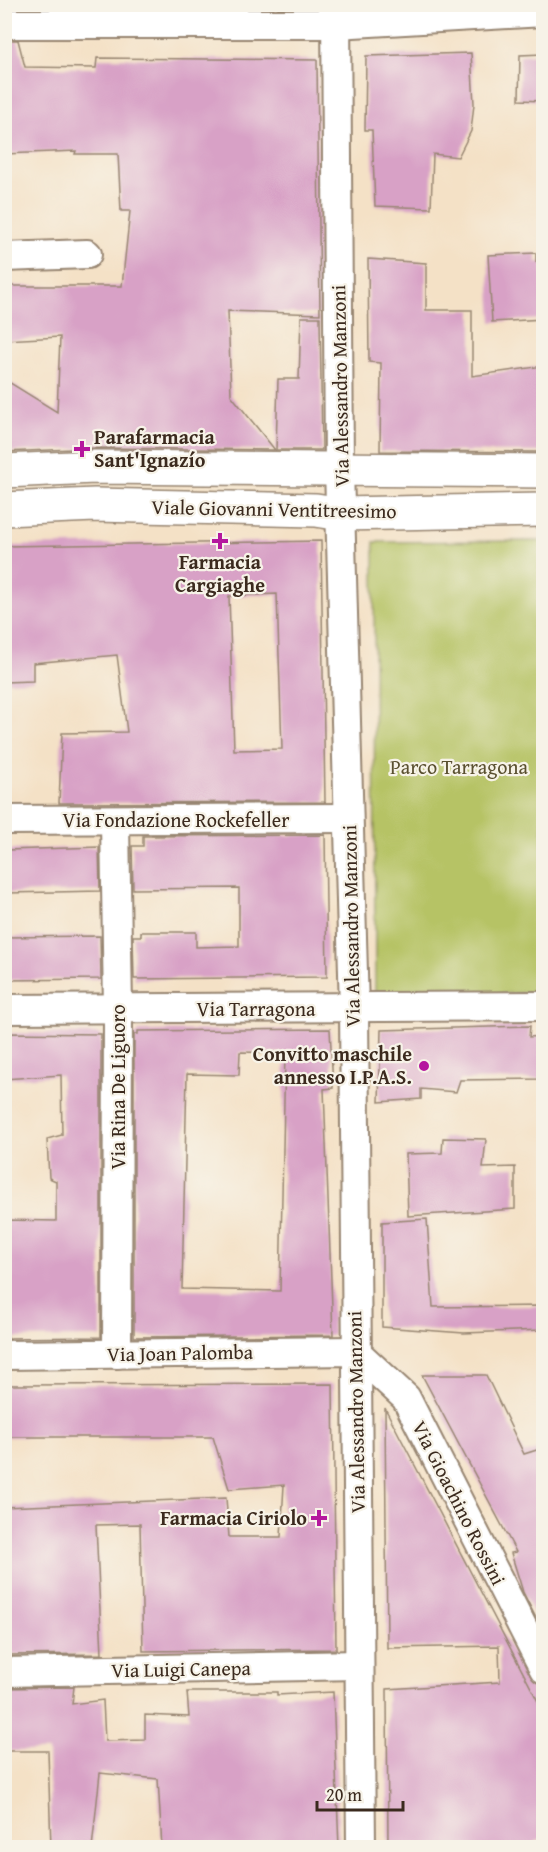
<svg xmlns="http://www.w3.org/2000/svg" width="548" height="1852" font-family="'Gentium Book Plus',serif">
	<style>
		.green { fill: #b6c365; stroke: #787642; stroke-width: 1.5 }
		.building { fill: #d8a1c6; fill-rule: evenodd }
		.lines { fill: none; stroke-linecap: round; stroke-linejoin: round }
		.street-casing { stroke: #988672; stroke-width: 32 }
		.secondary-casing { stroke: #988672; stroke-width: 36 }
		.street { stroke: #fff; stroke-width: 28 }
		.secondary { stroke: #fff; stroke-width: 33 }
		.poi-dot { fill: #b5179e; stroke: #f7f3e8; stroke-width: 2 }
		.labels { text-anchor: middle; stroke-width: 4.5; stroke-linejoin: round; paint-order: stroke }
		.street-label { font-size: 20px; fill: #3b2a1e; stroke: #f7f3e8 }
		.poi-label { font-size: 20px; font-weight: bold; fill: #3b2a1e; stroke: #f7f3e8; text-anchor: end }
		.park-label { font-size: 20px; fill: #5a5030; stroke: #f7f3e8 }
	</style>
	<rect width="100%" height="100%" fill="#f7f3e8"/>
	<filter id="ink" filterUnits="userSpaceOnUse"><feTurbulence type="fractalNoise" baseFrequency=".0167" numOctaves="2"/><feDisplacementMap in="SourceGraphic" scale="12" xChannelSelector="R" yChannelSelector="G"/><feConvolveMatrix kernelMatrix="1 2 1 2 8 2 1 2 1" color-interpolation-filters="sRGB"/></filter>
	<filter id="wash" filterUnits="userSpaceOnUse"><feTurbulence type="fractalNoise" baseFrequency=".008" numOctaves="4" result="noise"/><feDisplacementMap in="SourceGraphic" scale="24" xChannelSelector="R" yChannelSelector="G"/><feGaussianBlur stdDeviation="1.35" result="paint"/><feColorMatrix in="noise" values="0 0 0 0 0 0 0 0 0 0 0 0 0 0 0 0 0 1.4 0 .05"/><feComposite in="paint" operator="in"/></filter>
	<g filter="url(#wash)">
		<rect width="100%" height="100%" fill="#f4e1c6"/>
		<path class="green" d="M543 541V992L375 999 374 542Z"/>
		<g id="blocks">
			<g class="building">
				<path d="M4 40H18L25 67 96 68 97 58 317 60 320 314 228 311 231 395 275 450 95 448 4 452V379L57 412 60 337 4 340V286H122L130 211H121L118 154H75L76 151 4 154Z"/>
				<path d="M471 53 474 104 471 131 458 157 433 154 431 208 375 206 372 130H365L366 56Z"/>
				<path d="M543 54V101L519 100 520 55Z"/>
				<path d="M536 253V262H543V319L492 322 488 255Z"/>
				<path d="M368 259 426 263V310H472V376L543 366V452L380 451 381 363 369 362Z"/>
				<path d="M301 317H320L322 450H276L278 379H299Z"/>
				<path d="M321 541 325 802 59 803 62 733 127 732 117 655 33 663V681L4 682V546ZM277 594 282 749 234 750 229 596Z"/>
				<path d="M325 835 327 977 134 979 133 936H141V932H196V947L239 946V888L133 889 132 846H143V836Z"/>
				<path d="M99 847 100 891 8 893 7 850Z"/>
				<path d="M100 936 101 979 4 980V937Z"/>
				<path d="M530 1026 529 1037 543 1036V1079L460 1080 456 1092 421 1089V1099L379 1102 381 1030Z"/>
				<path d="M330 1029 333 1088 324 1089 333 1335 134 1337V1034H138V1031ZM240 1052 285 1053 280 1291 182 1289 187 1074 239 1075Z"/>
				<path d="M4 1033 101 1034V1337L4 1338V1220L56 1221V1181L49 1178 47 1139 62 1135 61 1075 4 1079Z"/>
				<path d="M443 1138 486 1139 483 1168 515 1167V1209L408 1216 406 1154 442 1153Z"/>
				<path d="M427 1219 433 1307 543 1306V1330L464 1333 382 1327V1222Z"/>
				<path d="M422 1375H486L524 1454 543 1448V1632L523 1592 511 1553 516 1552Z"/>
				<path d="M333 1384 336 1649 143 1651 140 1524 96 1525 102 1654 4 1655V1507L226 1498 229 1537H281L284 1485 229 1489 213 1437H4V1385Z"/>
				<path d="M385 1408 543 1711V1838L524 1848H388L387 1689 500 1682 499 1646 387 1648Z"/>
				<path d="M74 1687 72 1704 103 1700 105 1741 145 1740V1715L189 1717 187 1692H277V1695L333 1692 339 1848H162L158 1779 100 1773 92 1848H51L48 1751H4V1688Z"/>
			</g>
		</g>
	</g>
	<g filter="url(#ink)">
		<use href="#blocks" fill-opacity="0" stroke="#988672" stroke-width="1.5"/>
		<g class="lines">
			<defs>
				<g id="street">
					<path d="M336 4 339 469 354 1009 361 1848"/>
					<path d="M4 24H336L544 12"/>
					<path d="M4 257 87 254"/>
					<path d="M4 820 348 818"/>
					<path d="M115 821 118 1009 117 1354"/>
					<path d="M4 1009 544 1006"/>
					<path d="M4 1355 355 1351 406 1398 544 1669"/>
					<path d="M4 1672 358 1665"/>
				</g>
				<g id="secondary">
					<path d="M4 471 95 467 544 471"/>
					<path d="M4 509 95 505 316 510 342 514 544 510"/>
				</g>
			</defs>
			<use href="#street" class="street-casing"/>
			<use href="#secondary" class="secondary-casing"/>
			<use href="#street" class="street"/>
			<use href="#secondary" class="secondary"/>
		</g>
	</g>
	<g class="poi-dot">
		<path d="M79 440h6v6h6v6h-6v6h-6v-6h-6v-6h6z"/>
		<path d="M217 532h6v6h6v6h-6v6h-6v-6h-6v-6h6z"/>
		<circle cx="424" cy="1066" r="6"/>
		<path d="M316 1509h6v6h6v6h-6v6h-6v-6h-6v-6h6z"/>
	</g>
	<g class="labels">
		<g class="street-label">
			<text transform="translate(340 386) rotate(-91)" y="7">Via Alessandro Manzoni</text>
			<text transform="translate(274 509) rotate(1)" y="7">Viale Giovanni Ventitreesimo</text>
			<text x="176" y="827">Via Fondazione Rockefeller</text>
			<text transform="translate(351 926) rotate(-91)" y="7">Via Alessandro Manzoni</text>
			<text x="256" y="1016">Via Tarragona</text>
			<text transform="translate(118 1087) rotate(-90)" y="7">Via Rina De Liguoro</text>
			<text transform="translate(180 1353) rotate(-1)" y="7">Via Joan Palomba</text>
			<text transform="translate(356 1412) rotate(-91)" y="7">Via Alessandro Manzoni</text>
			<text transform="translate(459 1503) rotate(63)" y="7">Via Gioachino Rossini</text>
			<text transform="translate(181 1669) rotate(-1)" y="7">Via Luigi Canepa</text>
		</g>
		<g class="poi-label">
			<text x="94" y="444" text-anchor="start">Parafarmacia<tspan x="94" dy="23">Sant'Ignazío</tspan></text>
			<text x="220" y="569" text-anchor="middle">Farmacia<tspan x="220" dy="23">Cargiaghe</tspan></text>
			<text x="412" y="1061">Convitto maschile<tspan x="412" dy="23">annesso I.P.A.S.</tspan></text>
			<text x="307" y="1525">Farmacia Ciriolo</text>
		</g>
		<g class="park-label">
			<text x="459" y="774">Parco Tarragona</text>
		</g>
	</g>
	<rect width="548" height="1852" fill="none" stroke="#f7f3e8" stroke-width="24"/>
	<path d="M317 1801v9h86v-9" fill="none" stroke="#3b2a1e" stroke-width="3"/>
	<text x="326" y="1801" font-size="18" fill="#3b2a1e" stroke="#f7f3e8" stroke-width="4.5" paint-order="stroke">20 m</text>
</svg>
